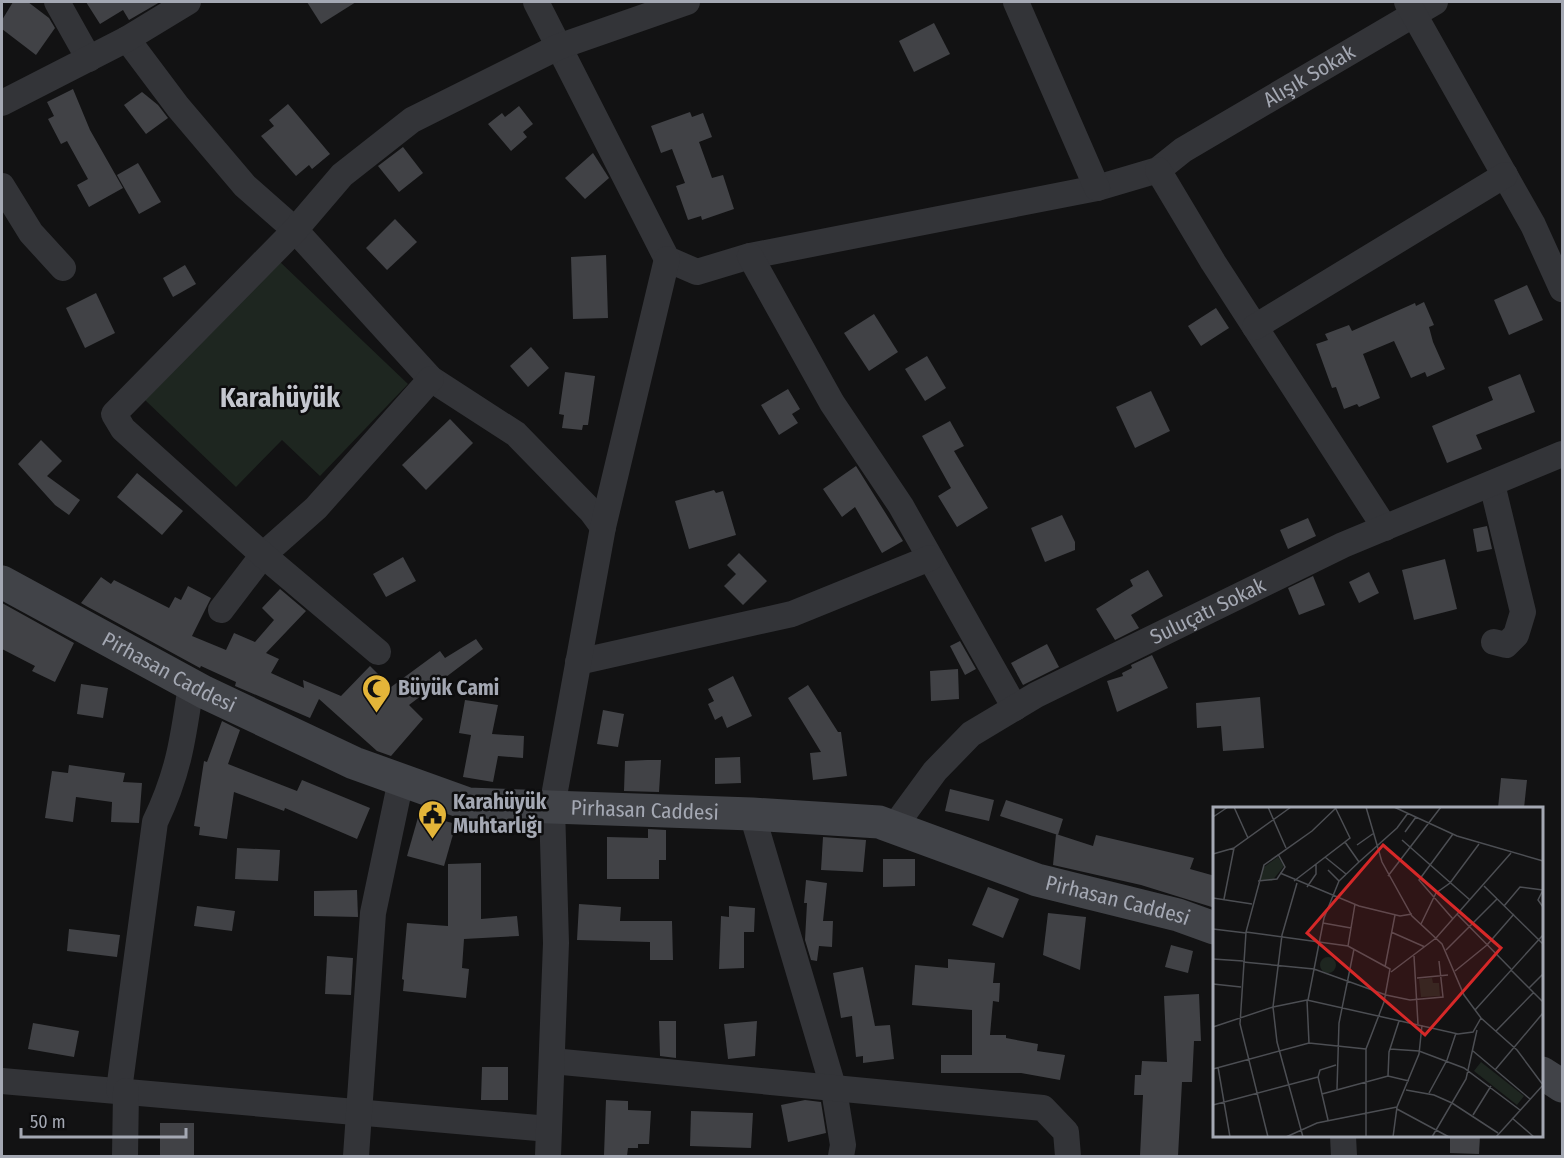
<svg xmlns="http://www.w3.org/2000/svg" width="1564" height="1158" font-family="'Fira Sans Condensed',sans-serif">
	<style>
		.green { fill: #1e2620 }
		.building { fill: #414246 }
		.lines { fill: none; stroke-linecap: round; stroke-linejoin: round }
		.street { stroke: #333438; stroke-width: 26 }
		.secondary { stroke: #414348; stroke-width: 33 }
		.labels { text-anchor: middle; stroke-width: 5; stroke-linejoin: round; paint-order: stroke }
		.street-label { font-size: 21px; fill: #a4a8b3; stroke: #0d0d0e }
		.poi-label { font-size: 21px; font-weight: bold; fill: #a4a8b3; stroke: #0d0d0e; text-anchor: start }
		.district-label { font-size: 27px; font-weight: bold; fill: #c5c7cf; stroke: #0d0d0e }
		.inset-road { fill: none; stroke: #4c4e53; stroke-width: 1.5 }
		.view { fill: #d62828; fill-opacity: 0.15; stroke: #d62828; stroke-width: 3 }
		.inset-edge { fill: none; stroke: #a4a8b3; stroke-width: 3 }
	</style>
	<rect width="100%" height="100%" fill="#121213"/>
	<path class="green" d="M279 261 408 384 320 476 282 440 236 487 145 400Z"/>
	<g class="building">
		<path d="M13 2H28L49 18 55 28 36 55 2 29V20Z"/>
		<path d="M86 2H160L129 20 123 10 100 24Z"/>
		<path d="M307 2H356L321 24Z"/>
		<path d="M934 23 950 54 914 72 899 41Z"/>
		<path d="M73 89 90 130 123 188 89 207 77 185 88 179 67 141 61 144 48 119 54 116 47 102Z"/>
		<path d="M142 92 158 105 168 118 146 134 124 105Z"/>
		<path d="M288 104 330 154 312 169 309 165 296 176 261 136 274 126 269 120Z"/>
		<path d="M519 106 533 124 523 132 527 137 511 151 488 124 502 113 505 117Z"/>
		<path d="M690 112 692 117 703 113 712 137 699 142 712 178 723 175 734 209 702 220 701 216 688 220 676 186 685 183 672 149 661 153 651 126Z"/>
		<path d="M403 147 423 173 399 192 378 166Z"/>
		<path d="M593 153 609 178 585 199 565 178Z"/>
		<path d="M138 163 161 202 139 214 117 175Z"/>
		<path d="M395 219 417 242 387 270 366 248Z"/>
		<path d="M606 255 608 318 573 319 571 257Z"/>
		<path d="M185 265 196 284 173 297 163 278Z"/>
		<path d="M1527 285 1543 320 1509 335 1494 300Z"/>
		<path d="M96 293 115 333 85 348 66 308Z"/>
		<path d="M1424 302 1434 325 1429 327 1433 342 1445 369 1427 377 1425 372 1411 378 1394 341 1363 354 1380 398 1359 407 1357 404 1344 409 1336 387 1332 388 1316 344 1328 340 1325 334 1349 325 1352 331 1415 303 1416 306Z"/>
		<path d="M1216 308 1229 328 1201 346 1188 326Z"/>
		<path d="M874 314 898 352 869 371 844 333Z"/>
		<path d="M531 347 549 368 528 387 510 366Z"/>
		<path d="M927 356 946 388 925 401 905 369Z"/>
		<path d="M565 372 595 376 588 425H583L582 430 562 428 564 415 559 414Z"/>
		<path d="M1520 374 1535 412 1476 435 1482 449 1447 463 1432 426 1493 400 1488 387Z"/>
		<path d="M788 389 800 409 792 414 798 423 779 435 761 405Z"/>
		<path d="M1151 391 1170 431 1135 448 1116 407Z"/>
		<path d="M450 419 473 443 426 490 402 465Z"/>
		<path d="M950 421 964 446 954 451 988 508 957 527 938 496 951 488 922 436Z"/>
		<path d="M41 440 62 461 47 476 80 500 69 515 55 505 18 464Z"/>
		<path d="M856 466 903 541 882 553 855 507 842 517 823 489Z"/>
		<path d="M137 473 183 511 162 535 117 497Z"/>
		<path d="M714 490 716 493 723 491 736 535 689 549 675 501Z"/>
		<path d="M1062 515 1075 542V550L1045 562 1031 528Z"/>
		<path d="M1308 518 1316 536 1288 549 1280 530Z"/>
		<path d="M1487 526 1492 549 1477 552 1473 529Z"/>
		<path d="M739 553 767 581 743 605 724 586 736 574 727 565Z"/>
		<path d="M403 557 416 581 386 597 373 574Z"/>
		<path d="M1445 559 1457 609 1414 620 1402 570Z"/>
		<path d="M1148 570 1163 596 1131 615 1139 628 1115 640 1096 609 1133 586 1130 580Z"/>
		<path d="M1369 572 1379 593 1359 603 1349 582Z"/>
		<path d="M1313 576 1325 605 1299 615 1288 588Z"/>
		<path d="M101 577 111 584 114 580 169 608 175 597 181 600 188 586 211 598 192 636 226 650 234 633 255 642 274 620 262 608 280 589 306 611 266 653 279 659 271 673 304 688 303 680 341 696 370 666 391 687 440 651 445 658 476 639 483 649 409 705 423 719 391 756 377 751 319 699 310 718 235 686 236 682 201 666 200 668 88 607 81 603Z"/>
		<path d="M2 603 74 643 55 682 32 671 35 666 2 649Z"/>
		<path d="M960 641 976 669 965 675 950 646Z"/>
		<path d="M1047 644 1059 667 1023 685 1011 663Z"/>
		<path d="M1152 655 1168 688 1117 712 1107 681 1123 676 1122 673 1132 668 1131 665Z"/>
		<path d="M958 669 959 699 931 701 930 671Z"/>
		<path d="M733 676 752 716 727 728 722 716 715 720 708 704 714 701 708 689Z"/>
		<path d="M81 684 108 688 103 718 77 714Z"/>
		<path d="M808 685 838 732H841L847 776 813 780 810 753 821 752 788 698Z"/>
		<path d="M1260 697 1264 748 1223 751 1221 726 1197 728 1196 703Z"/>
		<path d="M465 700 498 705 492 734 524 736 523 758 498 756 493 782 463 777 471 735 459 733Z"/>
		<path d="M603 710 624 714 618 747 597 744Z"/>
		<path d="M222 721 240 730 228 764 297 791 302 780 370 808 357 839 285 808 284 811 234 792 227 839 199 835 200 827 194 826 204 761 207 762Z"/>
		<path d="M740 757 741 783 715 784V758Z"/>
		<path d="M647 760H661L659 792 624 791 625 761Z"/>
		<path d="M69 765 125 773 123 782 142 783 139 823 111 822 112 802 76 797 73 822 45 818 52 771 68 773Z"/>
		<path d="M1501 778 1527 780 1524 808H1498Z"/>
		<path d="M950 789 994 800 989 821 945 811Z"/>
		<path d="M1006 800 1063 819 1058 835 1000 816Z"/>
		<path d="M419 814 456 824 444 866 407 856Z"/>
		<path d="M648 829 666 830V860H659V879H607V837L648 838Z"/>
		<path d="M1056 834 1093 846 1096 835 1194 858 1190 869 1215 876V908L1141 885 1053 865Z"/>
		<path d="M823 837 866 840 863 872 821 870Z"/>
		<path d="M237 848 280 850 278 881 235 879Z"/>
		<path d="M883 859H915V886L883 887Z"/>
		<path d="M481 863V919L517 916 519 936 464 939 462 968 469 969 466 998 403 991 404 980 402 979 407 923 448 926V864Z"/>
		<path d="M806 880 827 883 823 921H833L832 947 819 946 817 961 811 960 805 940 807 903H804Z"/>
		<path d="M988 887 1019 899 1003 938 972 925Z"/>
		<path d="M357 890 358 917 314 916V891Z"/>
		<path d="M579 904 621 907 620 921H672L673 960H650V942L577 940Z"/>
		<path d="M197 906 235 911 232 931 194 926Z"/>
		<path d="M729 906 755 908 754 932H744V968L719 969 721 916 729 917Z"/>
		<path d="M1048 913 1086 917 1080 970 1043 955Z"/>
		<path d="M69 929 120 935 117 957 67 951Z"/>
		<path d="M1171 945 1193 951 1188 973 1165 967Z"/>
		<path d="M327 956 353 958 351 995 325 994Z"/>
		<path d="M948 959 995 963 993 983H1000L999 1002 993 1001 990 1035H1006V1038L1038 1044 1037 1051 1065 1055 1060 1080 1021 1073H941V1055H972V1010L912 1005 915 965 948 968Z"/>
		<path d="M863 967 875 1026 890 1025 894 1059 863 1063V1056L856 1057 852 1016 841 1018 833 973Z"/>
		<path d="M1199 994 1201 1041H1194L1192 1082H1182L1178 1156H1140L1143 1095H1134L1135 1075H1141L1142 1061 1167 1062 1164 996Z"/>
		<path d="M659 1021H676V1058L660 1056Z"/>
		<path d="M757 1021 755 1056 728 1059 724 1024Z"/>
		<path d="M33 1023 79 1031 74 1057 28 1049Z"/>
		<path d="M482 1067H508V1100H481Z"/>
		<path d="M606 1100 628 1101V1110L651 1111 649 1144H638V1148H628L627 1156 604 1155Z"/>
		<path d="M805 1100 821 1102 826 1133 788 1142 781 1105Z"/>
		<path d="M691 1111 753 1113 751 1148 690 1146Z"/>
		<rect x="160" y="1123" width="34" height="33"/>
		<path d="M1450 1136H1480L1479 1154 1450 1153Z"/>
	</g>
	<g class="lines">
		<g class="street">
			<path d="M57 2 89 59"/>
			<path id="s1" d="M536 2 667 259 697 272 750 256 1097 188 1158 170 1183 150 1435 2"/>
			<path d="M1016 2 1097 188"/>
			<path d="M1407 2 1533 225 1562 289"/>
			<path d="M127 39 178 107 245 186 295 230 431 379 516 434 592 512 603 527"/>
			<path d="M2 103 127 39 188 2"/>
			<path d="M1158 170 1213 262 1385 528"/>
			<path d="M2 186 31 233 63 268"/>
			<path d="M750 256 832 403 901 506 1015 708"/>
			<path d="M1255 327 1505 175"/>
			<path d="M1492 484 1523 612 1516 635 1506 645 1494 642"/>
			<path d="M221 610 263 555 316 508 431 379"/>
			<path d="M378 652 263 555 123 429 114 414 295 230 342 175 412 120 558 47 687 2"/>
			<path d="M578 662 792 614 930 558"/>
			<path d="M752 814 834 1090 843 1145 841 1156"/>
			<path id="s2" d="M894 827 935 771 971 734 1036 695 1343 545 1562 454"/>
			<path d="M552 1061 1043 1108 1066 1132 1068 1156"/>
			<path d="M2 1081 549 1129"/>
			<path d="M119 1090 155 822C179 772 183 739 191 685"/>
			<path d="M1343 1136 1344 1156"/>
			<path d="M125 1156 126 1091"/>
			<path d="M356 1156 373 913 401 780"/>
			<path d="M548 1156 556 943 552 807 603 527 667 259"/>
		</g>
		<g class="secondary">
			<path id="s3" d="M2 582 204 692 354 763 468 804 752 814 879 822 1037 880 1178 915 1214 928"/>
			<path d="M1542 1073 1562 1086"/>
		</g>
	</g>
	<defs>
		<symbol id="mosque-pin" viewBox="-11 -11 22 30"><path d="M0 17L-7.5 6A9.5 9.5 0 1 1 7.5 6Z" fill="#e4b539" stroke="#0d0d0e"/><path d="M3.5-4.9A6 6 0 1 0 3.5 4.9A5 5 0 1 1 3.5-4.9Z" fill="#111"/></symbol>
		<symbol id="civic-pin" viewBox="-11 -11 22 30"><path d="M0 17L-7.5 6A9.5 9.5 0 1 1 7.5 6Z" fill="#e4b539" stroke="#0d0d0e"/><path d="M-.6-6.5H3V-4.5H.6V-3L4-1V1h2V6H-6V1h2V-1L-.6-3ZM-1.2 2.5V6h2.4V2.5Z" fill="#111"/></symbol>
	</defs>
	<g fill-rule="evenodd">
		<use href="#mosque-pin" x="360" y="672" width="33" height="45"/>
		<use href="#civic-pin" x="416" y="798" width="33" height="45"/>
	</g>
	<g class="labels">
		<g class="street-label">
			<text dy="7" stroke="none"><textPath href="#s1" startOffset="972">Alışık Sokak</textPath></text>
			<text dy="7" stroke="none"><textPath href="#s2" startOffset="388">Suluçatı Sokak</textPath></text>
			<text dy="7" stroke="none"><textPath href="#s3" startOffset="190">Pirhasan Caddesi</textPath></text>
			<text dy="7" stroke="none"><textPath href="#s3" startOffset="694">Pirhasan Caddesi</textPath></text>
			<text dy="7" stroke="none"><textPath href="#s3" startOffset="1180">Pirhasan Caddesi</textPath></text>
		</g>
		<g class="poi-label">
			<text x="398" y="695">Büyük Cami</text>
			<text x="453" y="809">Karahüyük<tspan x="453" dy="24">Muhtarlığı</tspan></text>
		</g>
		<g class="district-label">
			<text x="280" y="407">Karahüyük</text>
		</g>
	</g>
	<g transform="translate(1213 807)">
		<rect width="330" height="330" fill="#121213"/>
		<path d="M65 50 71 59 59 74 46 73 51 60ZM107 158a8 8 0 1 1 16 0a8 8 0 1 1-16 0ZM219 171 220 176H226L227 189 208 190 206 172ZM268 255 311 289 304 298 261 264Z" fill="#1e2620"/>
		<path class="inset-road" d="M21 0 35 31M55 0 73 41M153 0 169 55 199 109 229 137 251 188 268 211 304 243 330 278M181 0 244 29 330 54M0 10 15 0M192 25 203 10M189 33 257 93M144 38 161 26M0 47 21 41M112 50 133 67M146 55 184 21 195 6M67 66 146 99 187 109 199 107M175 69 228 0M45 74 64 72 72 60 65 47M81 74 137 31 123 2M126 74 146 55 132 35M84 76 69 128 60 200 64 235 90 330M271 79 330 137M94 80 103 67V57M330 83 325 93 330 100M0 91 39 97M11 92 21 41 78 0M291 99 307 80 330 83M244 107 298 162M240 112 206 73 240 27M110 116 138 121M208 117 223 86 237 76 266 37M0 122 33 126M33 125 135 139 177 162 171 195 153 242V330M178 125 212 140M274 138 301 107M135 139 142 97M233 143 284 92M201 149 205 217M0 152 30 154M30 155 101 162 173 188 197 193 230 190 226 154M172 160 182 108M298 163 330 195M242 164 274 138M178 165 223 131 298 46M204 171 235 168M0 177 28 180M316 181 330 167M94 193 96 236M95 193 111 111 126 74 115 63M262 203 330 128M0 220 60 200 94 193 245 227 260 225 268 211M283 224 321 185M177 242 206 244 251 261 307 303M260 244 317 292M5 260 17 330M0 262 96 236 153 242M282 263 330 206M175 269 176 245 186 214M124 282 126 216 141 142M193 283 221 288 239 296 285 326M216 286 234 253 243 226M109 287 175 269 196 274M0 298 105 270M184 302 236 330M260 308 278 279M299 311 321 330M115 313 105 270 107 263 123 258M55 330 27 217 33 125 51 58 99 24 124 0M73 330 104 316 184 300M180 330 184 300 206 247 209 218M219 330 253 272 264 223M283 330 330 278"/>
		<path class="view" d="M170 38 288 141 212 228 94 126Z"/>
		<rect width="330" height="330" class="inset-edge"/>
	</g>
	<rect width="1564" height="1158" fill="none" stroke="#a4a8b3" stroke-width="6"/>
	<path d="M21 1128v9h165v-9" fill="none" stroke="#a4a8b3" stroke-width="3"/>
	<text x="30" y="1128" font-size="18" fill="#a4a8b3" stroke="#0d0d0e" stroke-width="4.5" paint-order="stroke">50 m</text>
</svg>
